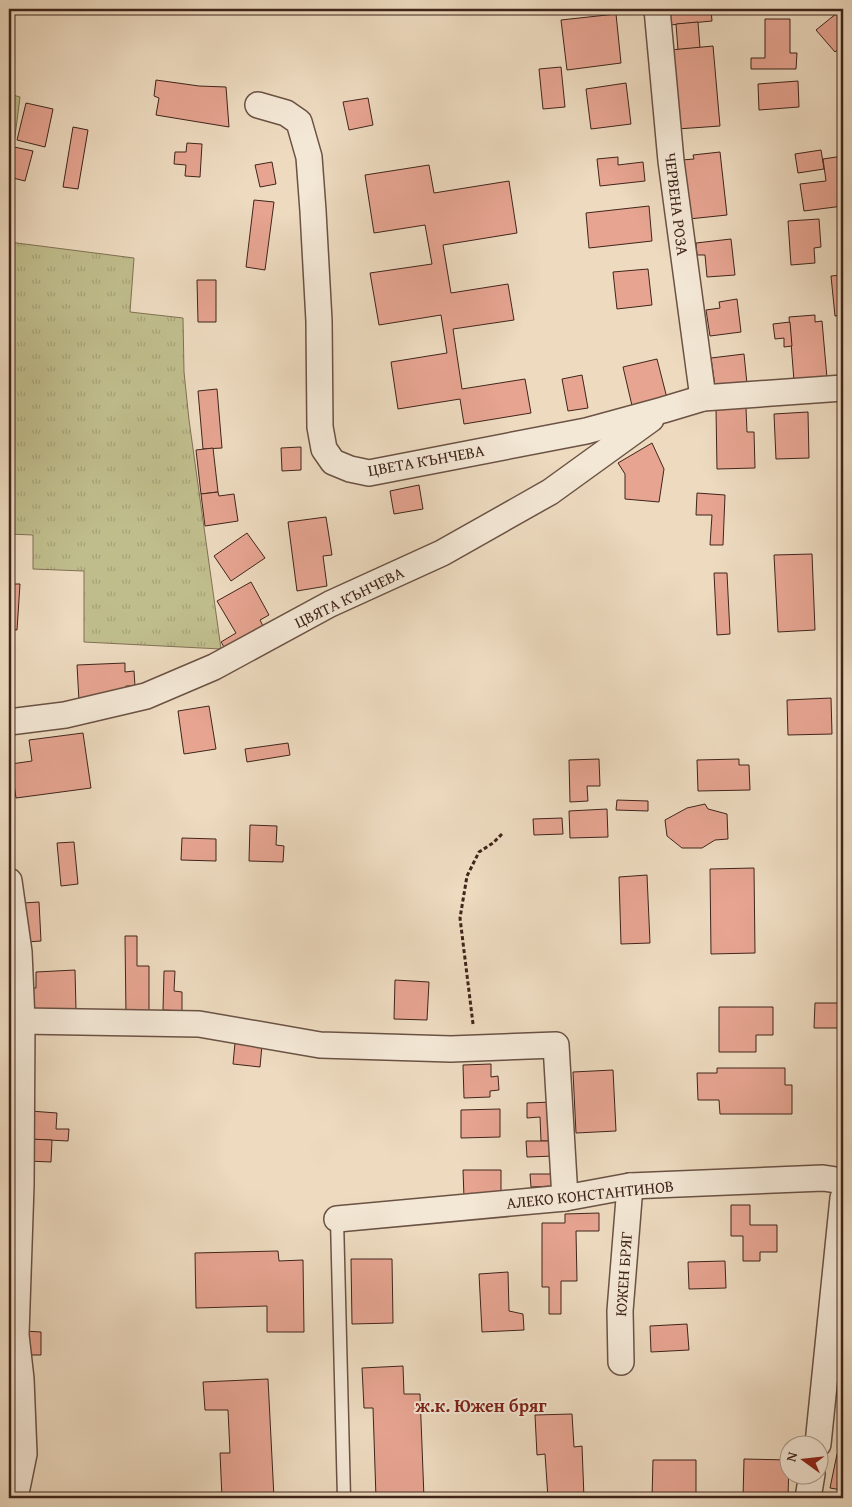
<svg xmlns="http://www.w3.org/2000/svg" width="852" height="1507" font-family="'Gentium Book Plus',serif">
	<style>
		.grass { fill: url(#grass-tufts); stroke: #807154 }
		.building { fill: #e6a491; stroke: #40251b }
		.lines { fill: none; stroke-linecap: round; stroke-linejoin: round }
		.lane-casing { stroke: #6b5244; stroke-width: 15 }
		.street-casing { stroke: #6b5244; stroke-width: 28 }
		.path { stroke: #40251b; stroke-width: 3; stroke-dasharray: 4 2.5; stroke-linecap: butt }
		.lane { stroke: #f3e7d5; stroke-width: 12 }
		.street { stroke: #f3e7d5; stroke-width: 25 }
		.labels { text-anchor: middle; stroke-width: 4; stroke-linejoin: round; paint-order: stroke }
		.street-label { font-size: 16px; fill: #40251b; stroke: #f3e7d5 }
		.neighbourhood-label { font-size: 18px; font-weight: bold; fill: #7a1f14; stroke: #f3e7d5 }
	</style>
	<defs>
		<pattern id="grass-tufts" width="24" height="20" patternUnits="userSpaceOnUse" patternTransform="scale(1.25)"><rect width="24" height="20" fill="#c0bd8c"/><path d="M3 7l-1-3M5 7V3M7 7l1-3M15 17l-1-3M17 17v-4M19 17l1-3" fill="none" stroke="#a6a278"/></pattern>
	</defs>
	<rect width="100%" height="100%" fill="#eddabf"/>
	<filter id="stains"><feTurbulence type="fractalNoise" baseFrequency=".004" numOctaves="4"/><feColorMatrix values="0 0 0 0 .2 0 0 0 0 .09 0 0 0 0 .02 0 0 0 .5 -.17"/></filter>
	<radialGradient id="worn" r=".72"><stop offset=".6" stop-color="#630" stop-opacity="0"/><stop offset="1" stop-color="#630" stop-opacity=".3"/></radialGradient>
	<g class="grass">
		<path d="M9 94 20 97 9 183Z"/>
		<path d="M9 242 134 258 130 312 183 318 184 372 189 420 221 649 84 642V571L33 569V535L9 534Z"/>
	</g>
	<g class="building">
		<path d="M668 9H711L712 21 670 25Z"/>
		<path d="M842 9H843V48L842 46 835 52 816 30Z"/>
		<path d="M616 14 621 63 567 70 561 20Z"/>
		<path d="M765 19H790V53H797L796 69H751V58H765Z"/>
		<path d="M698 22 700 48 678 50 676 24Z"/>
		<path d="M713 46 720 126 677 129 670 50Z"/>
		<path d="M561 67 565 107 543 109 539 69Z"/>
		<path d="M156 80 199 86 226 87 229 127 156 115 159 98 154 96Z"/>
		<path d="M798 81 799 107 759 110 758 84Z"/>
		<path d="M626 83 631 124 591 129 586 89Z"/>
		<path d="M368 98 373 125 349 130 343 102Z"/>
		<path d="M26 103 53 109 45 147 17 140Z"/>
		<path d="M73 127 88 130 78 189 63 187Z"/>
		<path d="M187 143 202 144 200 177 185 176 186 165 174 164 175 152H186Z"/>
		<path d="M14 147 33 151 25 181 9 177V170Z"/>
		<path d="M821 150 824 169 798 173 795 154Z"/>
		<path d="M720 152 727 215 689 219 682 160 694 159 693 155Z"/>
		<path d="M843 156V206L804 211 800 184 826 181 823 159Z"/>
		<path d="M618 157V165L643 162 645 181 600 186 597 159Z"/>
		<path d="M272 162 276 184 260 187 255 165Z"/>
		<path d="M429 165 434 193 509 181 517 233 443 245 451 293 508 284 514 320 453 329 462 389 525 379 531 413 464 424 460 399 398 409 391 362 447 353 441 315 379 325 370 273 432 264 425 225 374 233 365 175Z"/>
		<path d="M254 200 274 202 265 270 246 267Z"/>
		<path d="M649 206 652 241 589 248 586 213Z"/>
		<path d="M819 219 821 247 814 248 815 263 791 265 788 221Z"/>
		<path d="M731 239 735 275 707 277 705 255H697L696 243Z"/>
		<path d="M841 263H843V315L835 316 831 276 842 275Z"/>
		<path d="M648 269 652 305 617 309 613 272Z"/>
		<path d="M197 280H216V322H198Z"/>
		<path d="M737 299 741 332 710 336 706 310 720 308 719 302Z"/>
		<path d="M815 315V322L822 321 827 378 794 381 789 317Z"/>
		<path d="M790 322 792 346 784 347V338L775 339 773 324Z"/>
		<path d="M744 354 747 384 715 387 711 358Z"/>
		<path d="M657 359 668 402 633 410 623 367Z"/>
		<path d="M582 375 588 408 568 411 562 379Z"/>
		<path d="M217 389 222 448 203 449 198 391Z"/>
		<path d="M746 408 747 432H754L755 468 717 469 716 409Z"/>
		<path d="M808 412 809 458 776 459 774 414Z"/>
		<path d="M652 443 664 469 659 502 625 499V474L618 463Z"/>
		<path d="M301 447V470L282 471 281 448Z"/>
		<path d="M213 448 218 492 201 494 196 450Z"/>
		<path d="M419 485 423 509 394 514 390 491Z"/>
		<path d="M218 492 219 496 234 494 238 521 205 526 201 494Z"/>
		<path d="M697 493 725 495 723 545H710L712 515H696Z"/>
		<path d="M326 517 332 555 323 556 327 586 297 591 288 522Z"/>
		<path d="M247 533 265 558 231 581 214 556Z"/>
		<path d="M812 554 815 630 778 632 774 555Z"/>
		<path d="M714 573H727L730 634 717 635Z"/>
		<path d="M251 582 269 615 260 620 265 630 227 652 221 642 236 633 217 601Z"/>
		<path d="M9 584H20L17 630 9 629Z"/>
		<path d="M125 663V672L134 671 135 686H126V699L79 701 77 665Z"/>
		<path d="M831 698 832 734 788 735 787 700Z"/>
		<path d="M209 706 216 749 184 754 178 711Z"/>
		<path d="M83 733 91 788 16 798 11 764 32 761 29 740Z"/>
		<path d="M288 743 290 755 247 762 245 749Z"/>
		<path d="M599 759 600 786H587L588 801 570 802 569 760Z"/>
		<path d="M739 759V765H749L750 790 698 791 697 760Z"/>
		<path d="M617 800 648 801V811L616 810Z"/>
		<path d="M705 804 708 809 727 814 728 839 715 840 702 848H682L667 836 665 820 687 808Z"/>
		<path d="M607 809 608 837 570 838 569 811Z"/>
		<path d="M562 818 563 834 534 835 533 819Z"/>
		<path d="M250 825 277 826 276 845 284 846 283 862 249 861Z"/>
		<path d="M182 838 216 839V861L181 860Z"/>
		<path d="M74 842 78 884 61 886 57 843Z"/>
		<path d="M754 868 755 953 711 954 710 869Z"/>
		<path d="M647 875 650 943 621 944 619 877Z"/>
		<path d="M39 902 41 941 26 942 23 903Z"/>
		<path d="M125 936H137V966H149V1016H126Z"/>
		<path d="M75 970 76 1010 30 1013 29 988H36V972Z"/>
		<path d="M164 971H175L174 991 182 992V1011L163 1010Z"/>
		<path d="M395 980 429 982 427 1020 394 1019Z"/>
		<path d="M815 1003H843V1028H814Z"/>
		<path d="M719 1007H773V1035H756V1052H719Z"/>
		<path d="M235 1043 262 1045 260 1067 233 1064Z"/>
		<path d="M491 1064V1077L498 1076 499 1090 490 1091V1097L464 1098 463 1065Z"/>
		<path d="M717 1068H785V1085H792V1114H720L719 1100H698L697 1073H717Z"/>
		<path d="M613 1070 616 1131 576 1133 573 1072Z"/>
		<path d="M553 1102 554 1141H541L540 1117 527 1118V1103Z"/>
		<path d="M500 1109V1137L461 1138V1110Z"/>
		<path d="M30 1111 57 1113 56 1129H69L68 1141 29 1139Z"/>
		<path d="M29 1139 52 1140 51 1162 27 1161Z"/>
		<path d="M526 1141H554L555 1156 527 1157Z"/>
		<path d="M463 1170H501V1197L464 1198Z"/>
		<path d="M530 1174H552L553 1186 531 1187Z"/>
		<path d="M731 1205H750V1225H777V1252H760V1261H743V1236H731Z"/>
		<path d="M599 1213V1231H576L577 1281H561V1314H549V1287H542V1223H565V1214Z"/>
		<path d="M278 1251 279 1261 303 1260 304 1332H267V1306L196 1308 195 1253Z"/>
		<path d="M351 1259H392L393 1323 352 1324Z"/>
		<path d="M725 1261 726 1288 689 1289 688 1262Z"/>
		<path d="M508 1272 509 1311 523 1314 524 1330 482 1332 479 1274Z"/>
		<path d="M843 1312V1395L834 1394Z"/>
		<path d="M687 1324 689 1350 651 1352 650 1326Z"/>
		<path d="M24 1331 41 1332V1355H24Z"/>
		<path d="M403 1366 404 1394H420L424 1498H376L373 1408H364L362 1368Z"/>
		<path d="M268 1379 274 1498H222L220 1453H230L228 1410H205L203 1382Z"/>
		<path d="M572 1414 574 1447 582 1446 584 1498H548L545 1454 537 1455 535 1415Z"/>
		<path d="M843 1439V1496L841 1495 842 1490 830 1488 837 1454H840Z"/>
		<path d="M744 1459 789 1460 788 1498H743Z"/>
		<path d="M653 1460H696V1498H652Z"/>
	</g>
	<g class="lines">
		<defs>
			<path id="lane" d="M337 1219 344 1498"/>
			<g id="street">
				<path d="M657 9 671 161 703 398"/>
				<path d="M258 105 286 113 299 122 309 157 313 211 319 321 320 427 324 449 333 462 350 469 369 473 586 431 663 410 703 398 843 388"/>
				<path d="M9 722 65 715 146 696 214 667 330 604 442 553 550 492 651 419"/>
				<path d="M9 881 19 952 22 1021 21 1185 16 1335 21 1379 24 1454 15 1498"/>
				<path d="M22 1021 199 1024 320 1045 451 1049 556 1045 565 1198"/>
				<path d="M337 1219 565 1198 630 1186 823 1178 843 1181"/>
				<path d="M621 1362 620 1311 630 1186"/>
				<path d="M818 1444 843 1198"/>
				<path d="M808 1498 812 1474"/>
			</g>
		</defs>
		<use href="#lane" class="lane-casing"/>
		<use href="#street" class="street-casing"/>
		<path class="path" d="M473 1024 460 918 467 876 479 852 493 843 503 833"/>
		<use href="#lane" class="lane"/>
		<use href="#street" class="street"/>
	</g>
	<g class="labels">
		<g class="street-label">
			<text transform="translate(677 204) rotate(83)" y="6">ЧЕРВЕНА РОЗА</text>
			<text transform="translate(426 460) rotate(-10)" y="6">ЦВЕТА КЪНЧЕВА</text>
			<text transform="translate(349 597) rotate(-26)" y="6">ЦВЯТА КЪНЧЕВА</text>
			<text transform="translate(590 1194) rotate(-6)" y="6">АЛЕКО КОНСТАНТИНОВ</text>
			<text transform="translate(623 1274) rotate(-86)" y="6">ЮЖЕН БРЯГ</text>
		</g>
		<g class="neighbourhood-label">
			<text x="481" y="1412">ж.к. Южен бряг</text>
		</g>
	</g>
	<rect width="852" height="1507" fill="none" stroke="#eddabf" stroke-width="30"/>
	<rect x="10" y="10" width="832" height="1487" fill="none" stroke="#40251b" stroke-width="2.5"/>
	<rect x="15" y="15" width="822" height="1477" fill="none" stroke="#40251b"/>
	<g transform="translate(804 1460) rotate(285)"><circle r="24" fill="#f3e7d5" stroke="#ab998b"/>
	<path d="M0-4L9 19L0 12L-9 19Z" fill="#8f2418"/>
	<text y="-8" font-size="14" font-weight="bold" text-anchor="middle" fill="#40251b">N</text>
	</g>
	<rect width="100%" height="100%" filter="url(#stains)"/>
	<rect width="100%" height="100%" fill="url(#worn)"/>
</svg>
